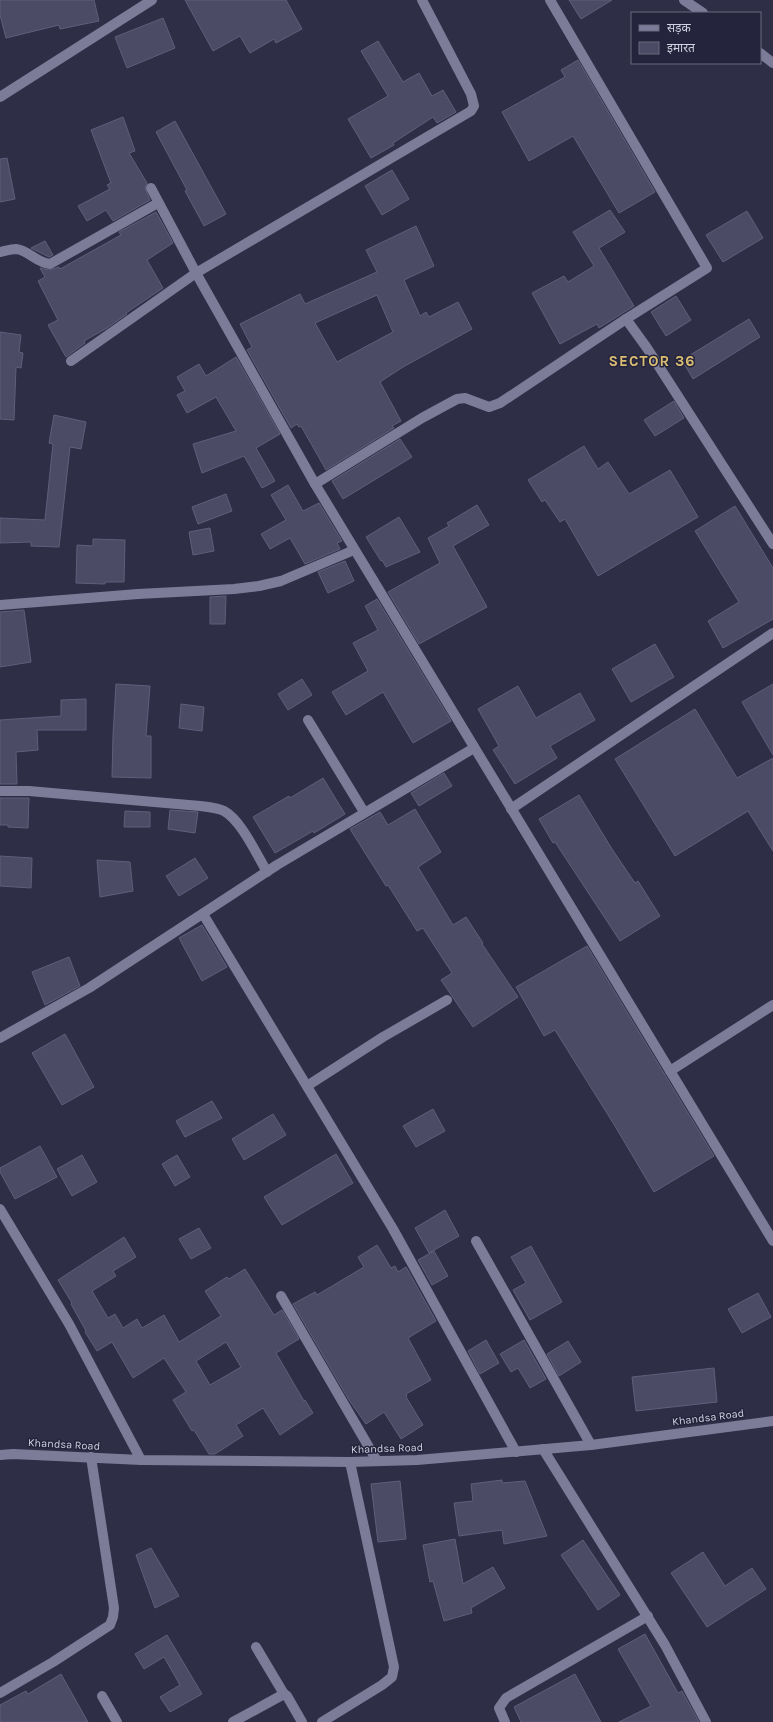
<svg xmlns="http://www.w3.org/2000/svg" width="773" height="1722" font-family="Karla,'Noto Sans Devanagari',sans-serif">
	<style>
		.building { fill: #4b4b66; stroke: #5f5f7b; fill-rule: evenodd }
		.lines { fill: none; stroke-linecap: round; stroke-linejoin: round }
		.minor { stroke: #7c7c99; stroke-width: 10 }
		.tertiary { stroke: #7c7c99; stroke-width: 10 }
		.labels { text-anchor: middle; stroke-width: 3; stroke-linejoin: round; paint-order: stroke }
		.street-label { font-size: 11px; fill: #d1d1e1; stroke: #25243d }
		.district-label { font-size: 15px; font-weight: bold; letter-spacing: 1px; fill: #d9bd72; stroke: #25243d }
	</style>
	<rect width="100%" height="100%" fill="#2f2e47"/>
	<g class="building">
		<path d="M0 0H94L99 21 60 29 59 25 6 38 0 15Z"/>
		<path d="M185 0H286L302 29 276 43 274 39 250 53 240 36 213 51Z"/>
		<path d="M569 0H612L581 19Z"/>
		<path d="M163 18 175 48 127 68 115 37Z"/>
		<path d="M378 41 403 82 419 73 432 96 443 90 456 112 437 123 433 117 393 143 394 145 371 158 348 119 388 96 361 51Z"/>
		<path d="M578 60 655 192 619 213 573 136 529 161 502 112 565 77 561 70Z"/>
		<path d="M123 117 135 151 129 153 147 183 145 188 150 200 113 221 106 210 87 221 78 206 110 189 107 185 111 183 91 130Z"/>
		<path d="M175 121 226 214 204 226 185 191 187 190 156 132Z"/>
		<path d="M7 158 15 199 0 202V159Z"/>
		<path d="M392 170 409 199 382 215 365 186Z"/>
		<path d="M610 210 625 232 599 248 634 306 599 328 597 324 560 344 532 293 564 276 568 282 594 266 573 232Z"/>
		<path d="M747 211 763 238 723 262 706 235Z"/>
		<path d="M156 212 173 243 147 260 163 288 126 313 127 314 107 328 84 341 85 343 66 357 48 325 58 320 38 281 45 277 40 268 49 270 59 267 60 269 121 235 119 232Z"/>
		<path d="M416 226 434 266 404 280 420 316 426 312 429 317 458 302 472 329 403 367 380 382 401 421 392 426 394 428 326 470 301 426 299 427 297 424 291 428 247 350 252 347 240 324 300 294 305 304 377 272 366 250ZM377 295 393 332 337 362 315 323Z"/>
		<path d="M45 241 53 255 49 257 31 248Z"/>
		<path d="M676 296 691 320 666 336 651 312Z"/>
		<path d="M749 319 760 337 693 379 682 360Z"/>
		<path d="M0 332 21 335 19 352 23 353 21 368 16 367 14 420 0 419Z"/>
		<path d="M236 357 280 434 256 448 275 481 262 488 244 456 202 473 193 444 236 431 216 397 187 413 177 395 185 391 177 377 199 364 206 376Z"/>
		<path d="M674 401 684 418 655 436 644 420Z"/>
		<path d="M54 415 86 422 81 449 70 447 59 547 31 546V542L0 543V518L45 520 53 444 49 443Z"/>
		<path d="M400 439 412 457 343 499 332 481Z"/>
		<path d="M584 446 598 469 608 462 629 494 670 470 698 517 598 576 565 519 560 522 545 500 542 502 528 480Z"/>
		<path d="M288 485 303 511 319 503 342 541 337 543 340 549 305 564 290 538 270 549 261 534 286 520 271 495Z"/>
		<path d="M226 494 232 511 198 524 192 507Z"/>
		<path d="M477 505 489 525 453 546 487 607 419 644 388 592 440 563 428 538 449 526 447 523Z"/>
		<path d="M735 506 773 568V619L723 648 708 621 739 602 695 531Z"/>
		<path d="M399 517 420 552 386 567 382 560 381 561 366 537Z"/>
		<path d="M210 528 214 551 193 555 189 532Z"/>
		<path d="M93 539 125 540 124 582H105V584L76 583 77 545 93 546Z"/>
		<path d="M345 561 354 581 328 593 318 572Z"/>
		<path d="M226 596 225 624H210V597Z"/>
		<path d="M377 599 451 721 413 743 383 692 346 715 332 692 368 671 353 643 378 630 365 606Z"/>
		<path d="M24 610 31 662 0 667V612Z"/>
		<path d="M655 644 674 677 631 702 612 669Z"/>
		<path d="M302 679 312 695 288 710 278 694Z"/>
		<path d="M116 684 150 686 146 736H151V778L112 777 113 735Z"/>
		<path d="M773 684V755L742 702Z"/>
		<path d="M518 686 536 718 580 693 595 720 550 746 557 758 515 784 493 750 499 746 478 709Z"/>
		<path d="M86 699V730H37L38 750 16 752 17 784H0V720L61 716V700Z"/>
		<path d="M181 704 204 707 202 731 179 728Z"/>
		<path d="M695 709 737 778 773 758V851L748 811 675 856 615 759Z"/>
		<path d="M444 773 452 786 419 806 411 793Z"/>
		<path d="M323 778 345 814 314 833 313 831 275 853 253 817 289 796 290 798Z"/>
		<path d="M579 795 612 849 635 883 638 881 660 916 620 941 555 842 553 843 539 819Z"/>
		<path d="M0 798H29L28 828 8 827V825H0Z"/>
		<path d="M415 809 441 852 418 867 453 925 466 917 483 943 482 944 518 997 473 1027 441 980 452 973 423 928 417 931 388 885 386 886 350 829 380 812 388 825Z"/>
		<path d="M170 810 198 812 195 833 168 829Z"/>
		<path d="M125 811 150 812V827H124Z"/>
		<path d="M0 856 32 858 31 888 0 886Z"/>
		<path d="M195 858 208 878 179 896 166 876Z"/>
		<path d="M97 860 130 862 133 891 100 897Z"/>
		<path d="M202 925 227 967 202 981 179 938Z"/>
		<path d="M587 946 714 1156 654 1192 615 1126 555 1030 544 1036 516 987Z"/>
		<path d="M69 957 80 986 45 1005 32 972Z"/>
		<path d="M65 1034 94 1087 62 1105 32 1053Z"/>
		<path d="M212 1101 222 1118 185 1137 176 1121Z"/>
		<path d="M433 1109 445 1131 416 1147 403 1126Z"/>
		<path d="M273 1114 286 1135 244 1160 232 1139Z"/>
		<path d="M40 1146 57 1177 15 1199 0 1172V1168Z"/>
		<path d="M336 1154 353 1183 282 1225 264 1197Z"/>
		<path d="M82 1155 97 1182 72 1196 57 1169Z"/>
		<path d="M177 1155 190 1177 175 1186 162 1164Z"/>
		<path d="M445 1210 459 1236 429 1253 415 1228Z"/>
		<path d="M199 1228 211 1248 191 1259 179 1239Z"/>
		<path d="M124 1237 136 1257 113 1271 116 1276 92 1291 108 1318 115 1314 123 1328 137 1319 142 1328 164 1315 179 1342 221 1316 205 1291 227 1277 229 1279 245 1269 274 1315 282 1310 299 1339 276 1353 304 1401 305 1400 313 1413 280 1435 263 1408 236 1425 243 1436 215 1454H209L194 1430 192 1431 173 1400 186 1392 164 1358 133 1378 112 1342 97 1351 85 1332 86 1331 71 1304 72 1303 58 1280ZM226 1342 241 1367 210 1385 196 1361Z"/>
		<path d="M377 1245 391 1268 395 1266 398 1272 406 1267 436 1321 408 1338 431 1380 406 1394 407 1396 406 1397 423 1425 401 1439 384 1412 366 1424 349 1400 293 1304 315 1292 317 1295 364 1267 358 1257Z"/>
		<path d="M531 1246 562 1302 530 1320 513 1290 526 1283 511 1257Z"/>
		<path d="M434 1251 448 1276 432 1285 418 1260Z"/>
		<path d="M758 1293 771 1317 742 1333 728 1309Z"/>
		<path d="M486 1340 499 1363 480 1374 468 1351Z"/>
		<path d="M524 1340 546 1379 530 1388 518 1368 511 1372 500 1354Z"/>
		<path d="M568 1341 581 1362 559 1376 547 1354Z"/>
		<path d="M714 1368 717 1402 636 1411 632 1377Z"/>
		<path d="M502 1480V1483L525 1481 547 1536 504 1544 502 1530 459 1536 454 1503 473 1501 471 1484Z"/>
		<path d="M400 1481 406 1539 378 1542 371 1484Z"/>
		<path d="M455 1539 463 1584 493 1567 505 1588 471 1608 472 1613 444 1621 433 1581 430 1582 423 1545Z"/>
		<path d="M583 1540 620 1595 598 1610 561 1555Z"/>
		<path d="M151 1548 179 1596 155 1608 136 1555Z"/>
		<path d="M703 1552 725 1586 752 1568 766 1589 707 1627 671 1573Z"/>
		<path d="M645 1634 678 1693 682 1691 699 1722H619L651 1706 618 1649Z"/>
		<path d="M167 1635 202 1694 170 1712 160 1697 180 1685 164 1657 144 1669 135 1654Z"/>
		<path d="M61 1674 88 1722H0V1705L26 1691 28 1694Z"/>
		<path d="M575 1674 601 1722H521L514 1707Z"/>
	</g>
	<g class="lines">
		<g class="minor">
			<path d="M684 0 703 13"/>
			<path d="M760 53 773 63"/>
			<path d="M0 97 152 0"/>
			<path d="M151 188 196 273 315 484 773 1241"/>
			<path d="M0 252C5 251 11 249 16 249 28 250 37 263 50 264L158 203"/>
			<path d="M626 319 647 348 773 544"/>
			<path d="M71 361 196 273 471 111 474 106 471 94 422 0"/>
			<path d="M315 484 422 418 457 399 465 398 489 407 500 403 626 319 707 268 550 0"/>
			<path d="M0 605 138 594 234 589 259 586 281 581 354 550"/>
			<path d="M308 720 364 812"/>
			<path d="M0 791H29L200 806C208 807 218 808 224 811 241 820 257 855 267 872"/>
			<path d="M511 809 773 633"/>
			<path d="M203 914 393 1229 516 1452"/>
			<path d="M0 1038 89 988 277 865 474 748"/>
			<path d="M670 1071 773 1005"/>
			<path d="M307 1086 383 1037 447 1000"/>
			<path d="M0 1209 69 1324 141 1460"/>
			<path d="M476 1241 591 1445"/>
			<path d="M281 1296 377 1461"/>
			<path d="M543 1449 665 1645 706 1722"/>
			<path d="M256 1647 284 1694"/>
			<path d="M0 1693 53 1662 110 1625 113 1617 114 1608 91 1457"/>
			<path d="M102 1696 117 1722"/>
			<path d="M233 1722 284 1694 287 1696 302 1722"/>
			<path d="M322 1722 382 1685 392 1677 394 1667 350 1462"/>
			<path d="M505 1722 499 1708 506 1698 648 1616"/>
		</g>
		<path class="tertiary" d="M0 1455 13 1454 141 1460 350 1462 417 1460 591 1445 773 1421"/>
	</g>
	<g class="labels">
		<g class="street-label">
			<text transform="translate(708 1417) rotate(-7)" y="4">Khandsa Road</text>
			<text transform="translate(64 1444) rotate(3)" y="4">Khandsa Road</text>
			<text transform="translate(387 1448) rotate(-2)" y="4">Khandsa Road</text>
		</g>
		<g class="district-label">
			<text x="652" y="366">SECTOR 36</text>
		</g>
	</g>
	<rect x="631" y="12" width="130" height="52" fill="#25243d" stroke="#6a697f"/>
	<rect x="639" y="25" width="20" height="6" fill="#7c7c99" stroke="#6a697f"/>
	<text x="667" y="32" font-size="12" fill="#d1d1e1">सड़क</text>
	<rect x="639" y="42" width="20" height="12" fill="#4b4b66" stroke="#6a697f"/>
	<text x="667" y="52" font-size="12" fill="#d1d1e1">इमारत</text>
</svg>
